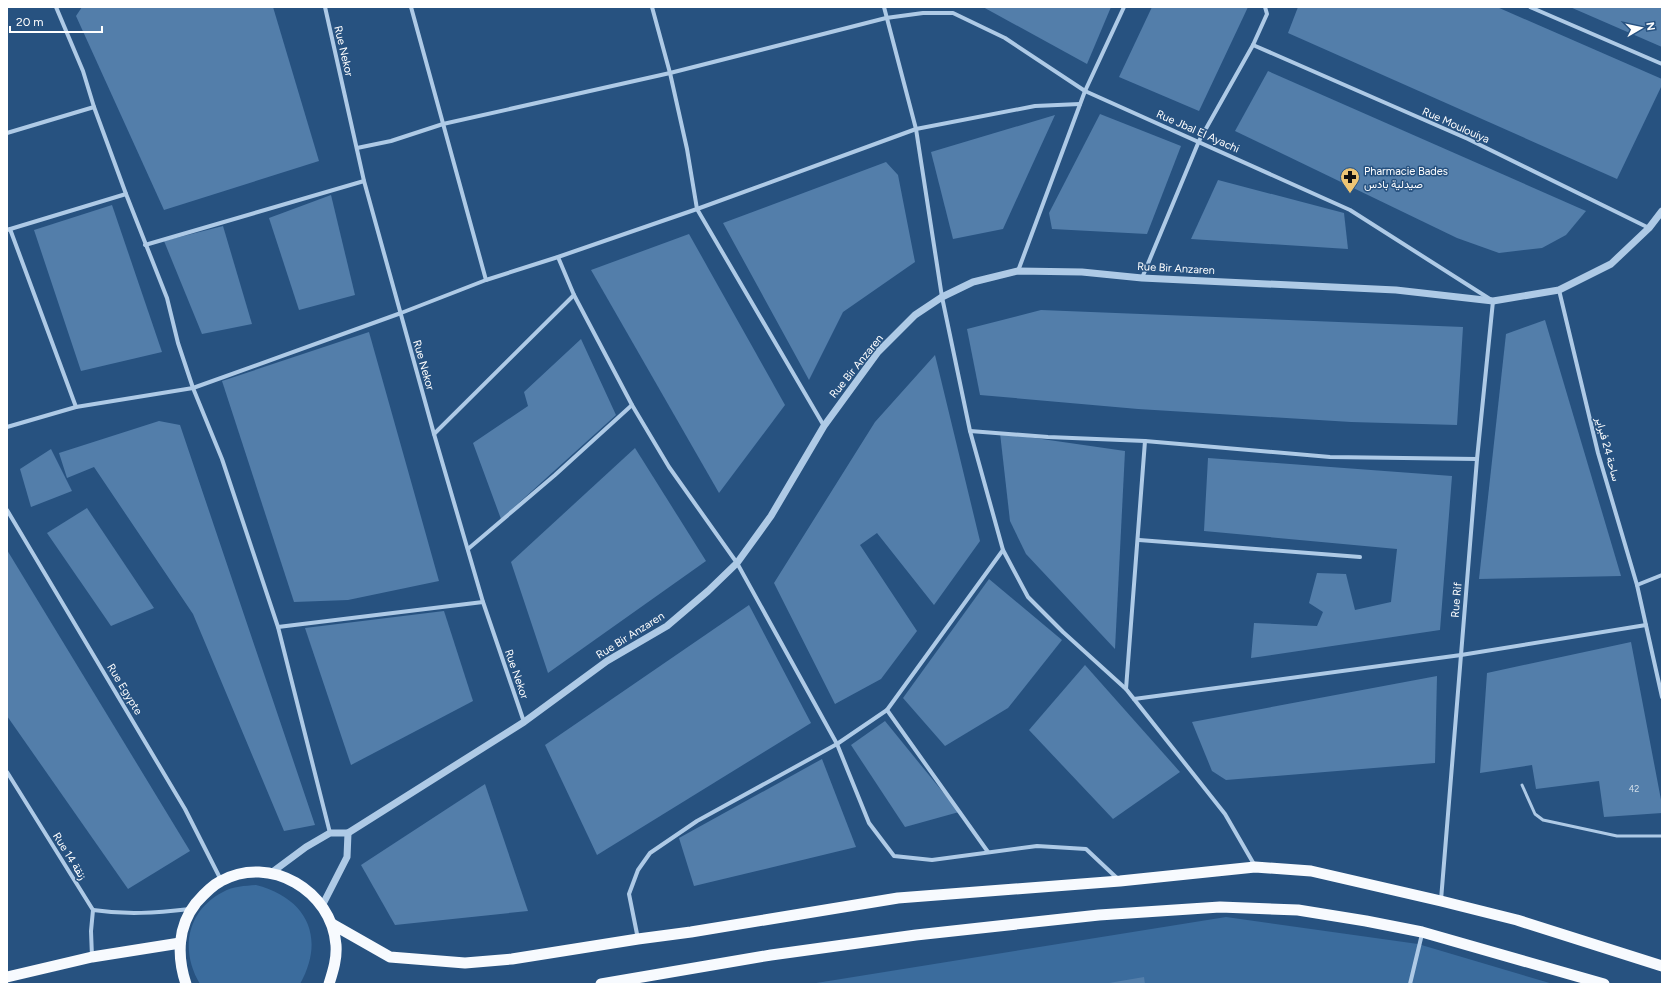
<svg xmlns="http://www.w3.org/2000/svg" width="1669" height="991" font-family="Figtree,Vazirmatn,sans-serif">
	<style>
		.green { fill: #3b6c9d }
		.building { fill: #537eaa }
		.lines { fill: none; stroke-linecap: round; stroke-linejoin: round }
		.service { stroke: #aecae6; stroke-width: 3 }
		.minor { stroke: #aecae6; stroke-width: 4 }
		.tertiary { stroke: #aecae6; stroke-width: 7 }
		.trunk { stroke: #f7fafe; stroke-width: 11 }
		.labels { text-anchor: middle; stroke-width: 3; stroke-linejoin: round; paint-order: stroke }
		.number-label { font-size: 9px; fill: #d4dfea }
		.street-label { font-size: 11px; fill: #fff; stroke: #275280 }
		.poi-label { font-size: 11px; fill: #fff; stroke: #275280; text-anchor: start }
	</style>
	<rect width="100%" height="100%" fill="#275280"/>
	<g class="green">
		<path d="M256 885C307 898 326 938 300 984H200C180 951 186 911 223 892 233 886 245 886 256 885Z"/>
		<path d="M1226 917 1418 944 1553 984H810Z"/>
	</g>
	<g class="building">
		<path d="M82 7H273L319 161 164 210 76 16Z"/>
		<path d="M983 7H1111L1087 64Z"/>
		<path d="M1152 7H1248L1199 111 1119 77Z"/>
		<path d="M1298 7H1497L1662 79V85L1617 179 1288 33Z"/>
		<path d="M1570 7H1662V47Z"/>
		<path d="M1268 71 1586 211 1566 235 1542 248 1499 253 1457 238 1235 131Z"/>
		<path d="M1100 114 1181 146 1147 234 1052 229 1049 213Z"/>
		<path d="M1055 115 1003 229 953 239 931 152Z"/>
		<path d="M886 162 898 175 915 262 843 312 809 380 723 223Z"/>
		<path d="M1218 180 1344 213 1348 249 1191 239Z"/>
		<path d="M331 195 355 295 299 310 269 218Z"/>
		<path d="M112 205 162 352 81 371 34 230Z"/>
		<path d="M223 226 252 324 202 334 164 241Z"/>
		<path d="M689 234 785 405 719 493 591 270Z"/>
		<path d="M1041 310 1463 327 1457 425 1351 422 1138 409 980 395 967 329Z"/>
		<path d="M1545 320 1621 576 1479 579 1506 334Z"/>
		<path d="M369 332 439 581 348 600 294 602 222 381Z"/>
		<path d="M581 339 616 415 501 519 473 443 528 406 524 392Z"/>
		<path d="M935 355 980 541 934 605 877 533 860 545 917 631 881 679 835 704 774 583 875 422Z"/>
		<path d="M159 421 180 425 315 825 284 831 193 614 94 467 67 478 59 453Z"/>
		<path d="M1000 433 1125 451 1115 649 1026 554 1010 521Z"/>
		<path d="M635 448 706 561 548 673 511 562Z"/>
		<path d="M51 449 72 491 31 507 20 469Z"/>
		<path d="M1208 458 1452 476 1440 630 1251 658 1254 623 1317 626 1323 612 1309 603 1317 573 1346 574 1355 610 1391 602 1397 549 1204 531Z"/>
		<path d="M87 508 154 608 111 626 47 533Z"/>
		<path d="M7 550 190 851 128 889 7 716Z"/>
		<path d="M989 579 1062 640 1008 708 945 746 903 698Z"/>
		<path d="M749 605 811 723 597 855 545 745Z"/>
		<path d="M444 611 473 701 351 765 305 628Z"/>
		<path d="M1631 642 1662 805V813L1604 817 1599 781 1536 789 1532 765 1480 773 1487 673Z"/>
		<path d="M1085 665 1180 772 1113 819 1029 730Z"/>
		<path d="M1437 676 1435 763 1226 780 1212 771 1192 722Z"/>
		<path d="M885 721 959 812 905 827 851 745Z"/>
		<path d="M822 759 856 847 694 886 679 838Z"/>
		<path d="M485 784 528 911 395 925 361 865Z"/>
		<path d="M1144 977 1145 984H1110L1109 983Z"/>
	</g>
	<g class="lines">
		<path class="service" d="M1522 785 1535 814 1543 820 1617 836H1662"/>
		<g class="minor">
			<path d="M56 7 83 71 94 107 126 194 167 298 178 343 193 388 222 459 278 627 330 833"/>
			<path d="M325 7 364 181 434 434 483 602 524 722"/>
			<path d="M411 7 486 280"/>
			<path d="M652 7 670 73 687 149 697 209 824 426"/>
			<path d="M884 7 916 129 942 297 970 431 1003 550 1028 597 1063 632 1126 689 1225 814 1255 866"/>
			<path d="M1530 7 1662 64"/>
			<path d="M1253 45 1468 139 1649 228"/>
			<path d="M7 133 94 107"/>
			<path d="M357 148 391 141 443 124 670 73 886 18 923 13H953L1005 38 1085 91 1350 210 1493 301 1477 459 1441 900"/>
			<path d="M10 229 76 407"/>
			<path d="M7 230 126 194"/>
			<path d="M145 245 364 181"/>
			<path d="M558 257 574 295 632 405 669 467 737 563 837 744 869 823 894 856 932 860 1037 846 1086 849 1119 880"/>
			<path d="M1018 271 1085 91 1124 7"/>
			<path d="M1142 278 1199 141 1253 45 1267 14 1265 7"/>
			<path d="M1559 290 1598 453 1637 585 1662 697"/>
			<path d="M7 427 76 407 193 388 401 313 486 280 558 257 697 209 916 129 1035 106 1080 104"/>
			<path d="M970 431 1048 437 1145 441 1330 457 1477 459"/>
			<path d="M434 434 574 295"/>
			<path d="M7 510 185 809 221 880"/>
			<path d="M1139 540 1360 557"/>
			<path d="M468 549 555 475 632 405"/>
			<path d="M1637 585 1662 575"/>
			<path d="M278 627 483 602"/>
			<path d="M1126 689 1145 441"/>
			<path d="M1134 699 1461 655 1646 625"/>
			<path d="M887 710 988 852"/>
			<path d="M7 772 93 910 91 931 92 957"/>
			<path d="M93 910C127 915 155 913 190 909"/>
			<path d="M638 939 629 894 638 870 650 853 697 821 837 744 887 710 1003 550"/>
			<path d="M1410 984 1422 934"/>
		</g>
		<g class="tertiary">
			<path d="M271 873 306 847 330 833H348L524 722 607 661 667 626 708 591 737 563 771 516 824 426 878 352 915 315 942 297 973 282 1018 271 1082 272 1142 278 1396 290 1493 301 1559 290 1611 264 1649 228 1662 211"/>
			<path d="M322 906 347 857 348 833"/>
		</g>
		<g class="trunk">
			<path d="M332 924 390 957 465 963 512 959 638 939 691 932 898 898 1120 881 1255 867 1311 871 1441 901 1517 920 1662 966"/>
			<path d="M7 977 92 957 180 943"/>
			<path d="M186 984C177 957 177 927 196 903 203 895 211 886 221 881 270 854 332 891 336 945 337 959 333 971 329 984"/>
			<path d="M601 984 771 955 916 935 1099 915 1220 907 1298 910 1366 921 1422 932 1604 984"/>
		</g>
	</g>
	<defs>
		<symbol id="pharmacy-pin" viewBox="-11 -11 22 30"><path d="M0 17L-7.5 6A9.5 9.5 0 1 1 7.5 6Z" fill="#eec574" stroke="#275280"/><path d="M-2-6h4v4h4v4h-4v4h-4v-4h-4v-4h4Z" fill="#111"/></symbol>
	</defs>
	<g fill-rule="evenodd">
		<use href="#pharmacy-pin" x="1339" y="166" width="22" height="30"/>
	</g>
	<g class="labels">
		<g class="number-label">
			<text x="1634" y="792">42</text>
		</g>
		<g class="street-label">
			<text transform="translate(344 51) rotate(77)" y="4">Rue Nekor</text>
			<text transform="translate(1456 125) rotate(24)" y="4">Rue Moulouiya</text>
			<text transform="translate(1198 131) rotate(24)" y="4">Rue Jbal El Ayachi</text>
			<text transform="translate(1176 268) rotate(3)" y="4">Rue Bir Anzaren</text>
			<text transform="translate(424 365) rotate(74)" y="4">Rue Nekor</text>
			<text transform="translate(856 366) rotate(-51)" y="4">Rue Bir Anzaren</text>
			<text transform="translate(1608 449) rotate(75)" y="4">ساحة 24 فبراير</text>
			<text transform="translate(1456 600) rotate(-85)" y="4">Rue Rif</text>
			<text transform="translate(630 635) rotate(-32)" y="4">Rue Bir Anzaren</text>
			<text transform="translate(517 674) rotate(71)" y="4">Rue Nekor</text>
			<text transform="translate(125 689) rotate(59)" y="4">Rue Egypte</text>
			<text transform="translate(70 856) rotate(58)" y="4">Rue 14 زنقة</text>
		</g>
		<g class="poi-label">
			<text x="1364" y="175">Pharmacie Bades<tspan x="1364" dy="13">صيدلية بادس</tspan></text>
		</g>
	</g>
	<rect width="1669" height="991" fill="none" stroke="#ffffff" stroke-width="16"/>
	<g transform="translate(1641 28) rotate(81)" stroke="#275280" stroke-width="3" paint-order="stroke">
	<path d="M0-3L7 15L0 10L-7 15Z" fill="#ffffff"/>
	<text y="-6" font-size="11" font-weight="bold" text-anchor="middle" fill="#ffffff">N</text>
	</g>
	<path d="M10 26v6h92v-6" fill="none" stroke="#ffffff" stroke-width="2"/>
	<text x="16" y="26" font-size="12" fill="#ffffff" stroke="#275280" stroke-width="3" paint-order="stroke">20 m</text>
</svg>
